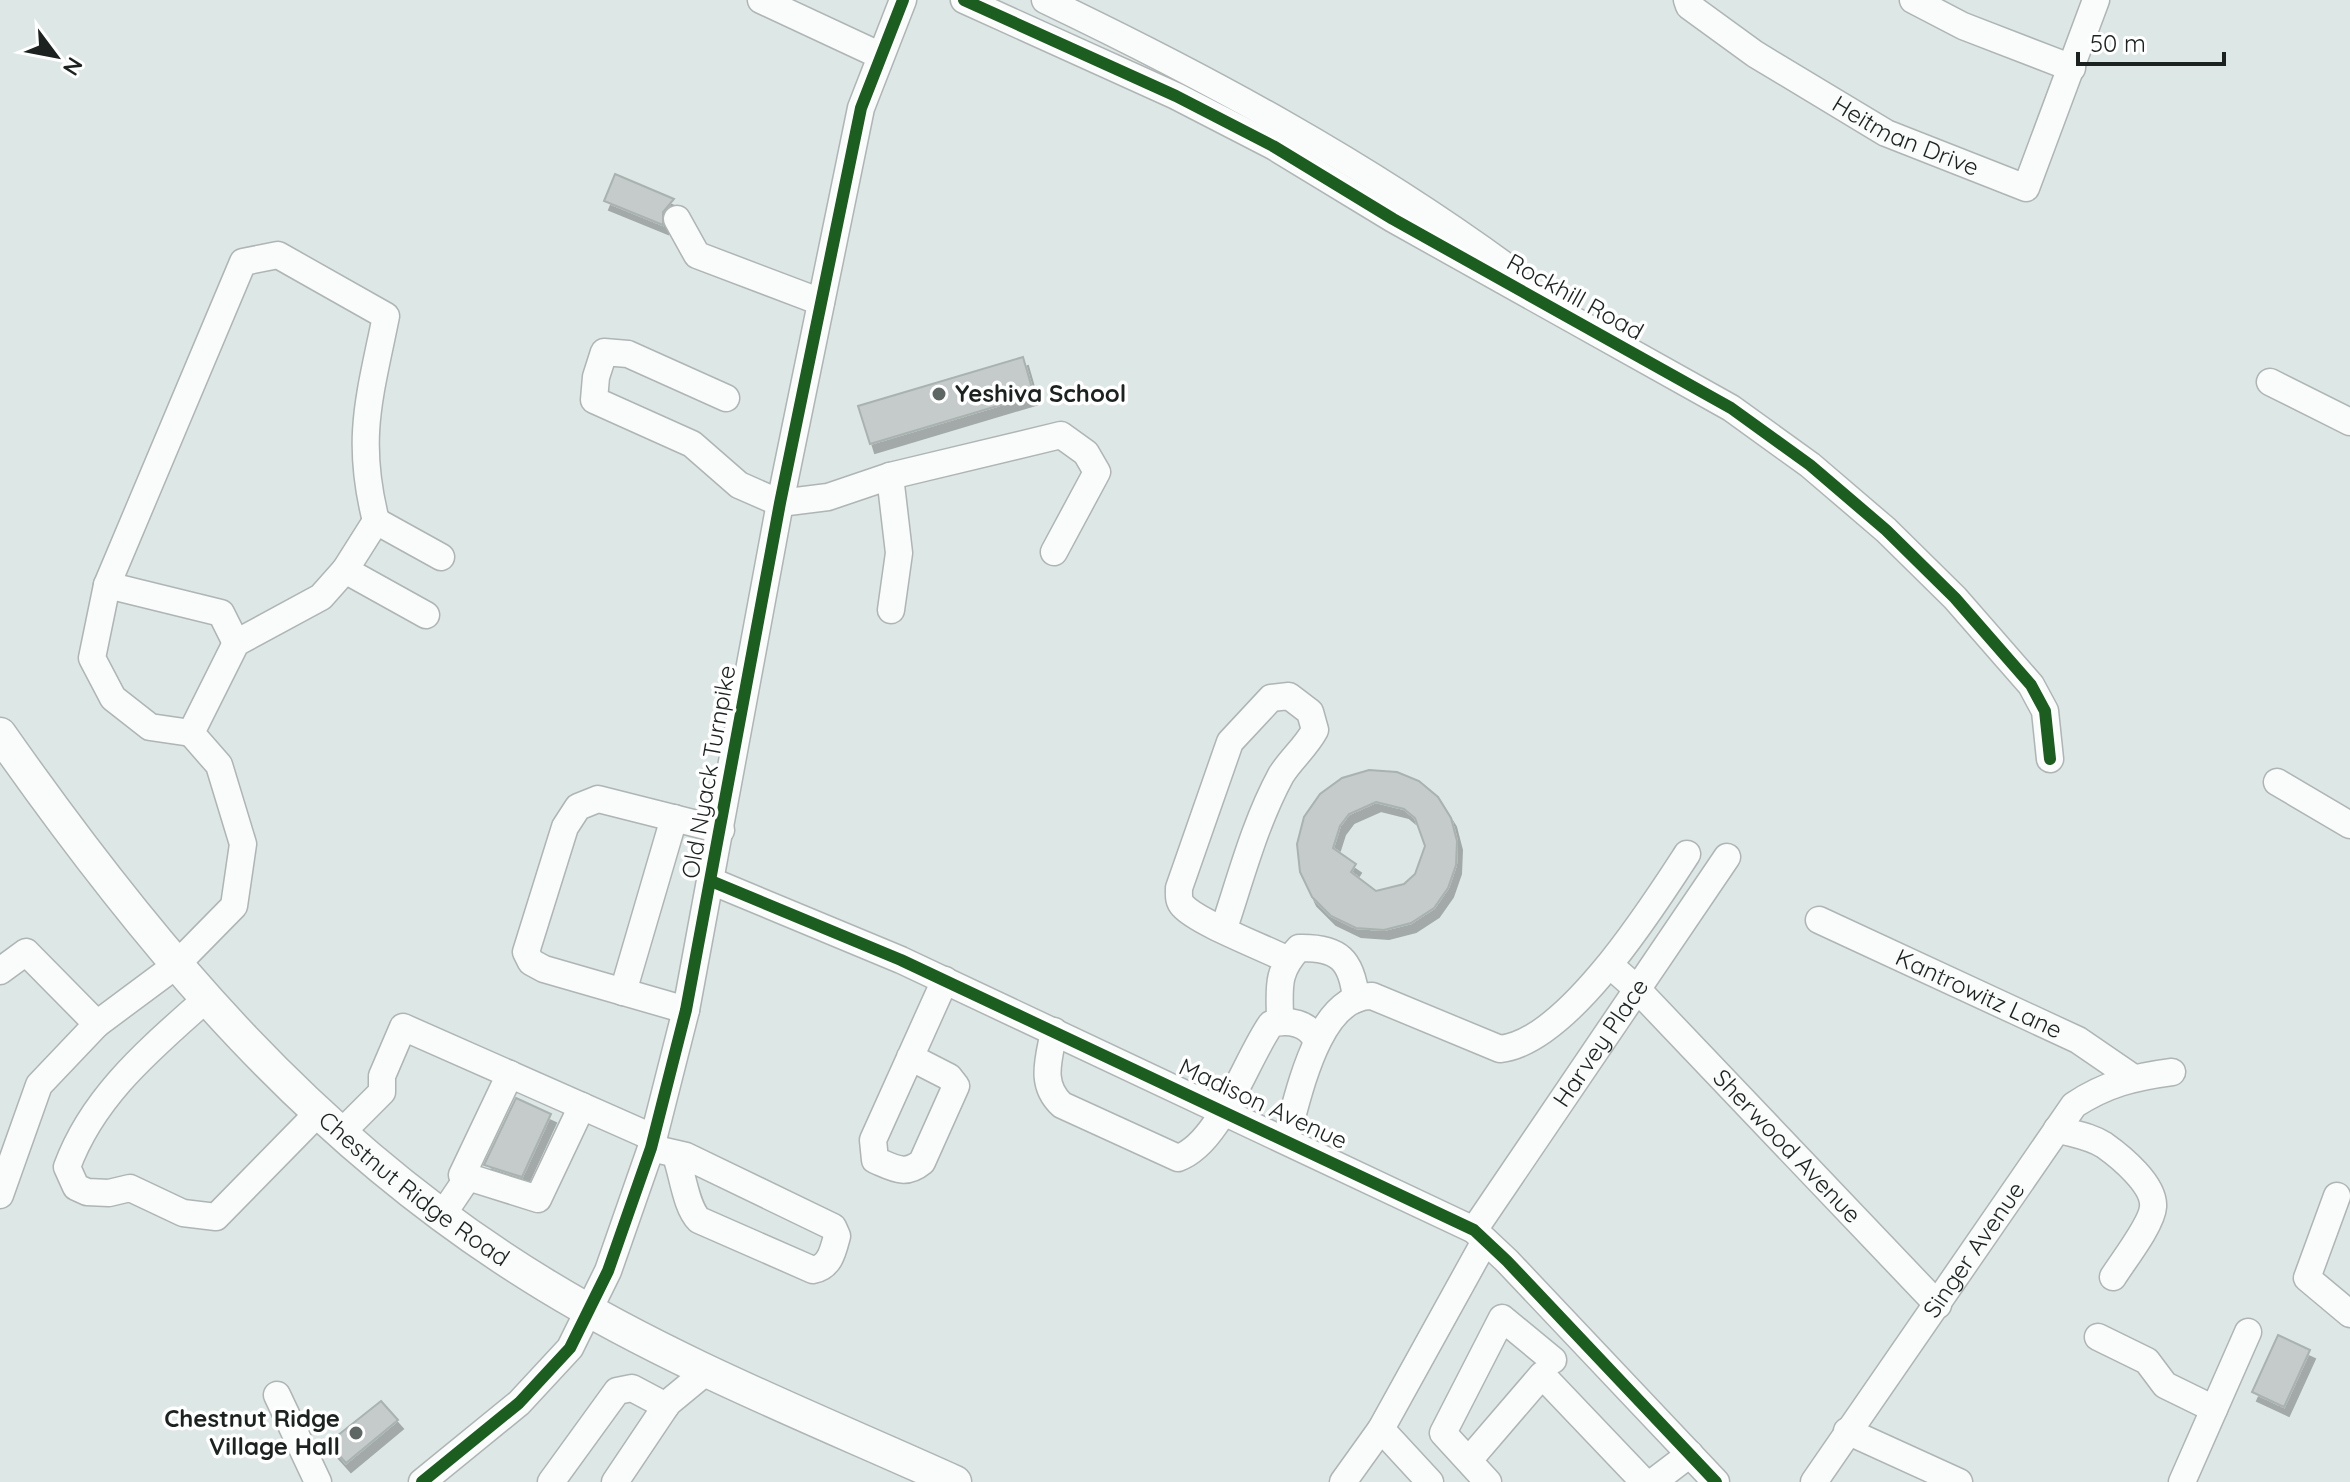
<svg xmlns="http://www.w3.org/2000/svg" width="2350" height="1482" font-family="Quicksand,sans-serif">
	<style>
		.building { fill: #c4cbca; stroke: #aab2b0; stroke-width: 2; fill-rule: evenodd; filter: url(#shadow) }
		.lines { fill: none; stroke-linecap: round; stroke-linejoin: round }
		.minor-casing { stroke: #aeb5b4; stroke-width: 29 }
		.major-casing { stroke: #aeb5b4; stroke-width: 35 }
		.minor { stroke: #fafbfb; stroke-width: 26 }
		.major { stroke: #fafbfb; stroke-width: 32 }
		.cycleway-casing { stroke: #fff; stroke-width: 17 }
		.cycleway { stroke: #1b5e20; stroke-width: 12 }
		.poi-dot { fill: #5f6765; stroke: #fff; stroke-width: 3 }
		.labels { text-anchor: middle; stroke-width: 7; stroke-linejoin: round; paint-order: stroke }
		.street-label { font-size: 24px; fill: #1b2220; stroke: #fff }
		.poi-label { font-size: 24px; font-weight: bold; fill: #1b2220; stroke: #fff; text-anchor: start }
	</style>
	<defs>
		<filter id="shadow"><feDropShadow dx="5" dy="9" stdDeviation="0" flood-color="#0004"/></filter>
	</defs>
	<rect width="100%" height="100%" fill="#dde7e5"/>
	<g class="building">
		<path d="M615 174 674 199 663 212V225L604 201Z"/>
		<path d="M1023 357 1034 395 870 444 858 406Z"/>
		<path d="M1369 770 1397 772 1419 781 1438 797 1451 818 1457 841 1456 865 1448 888 1434 908 1411 923 1384 930 1356 928 1331 916 1312 897 1300 872 1297 844 1304 817 1320 794 1342 778ZM1376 802 1404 809 1415 818 1425 846 1415 874 1404 884 1376 891 1351 872 1356 864 1333 848 1340 826 1349 814Z"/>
		<path d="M516 1098 551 1114 522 1177 484 1165Z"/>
		<path d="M2278 1335 2310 1350 2284 1407 2252 1392Z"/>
		<path d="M381 1401 398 1420 346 1463 328 1443Z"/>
	</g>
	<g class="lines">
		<defs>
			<g id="minor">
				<path d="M761 0 879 55"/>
				<path d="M964 0 1176 96 1273 146 1393 219 1731 408 1810 465 1886 530 1955 598 2031 685 2045 711 2050 759"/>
				<path d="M1045 0C1208 78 1365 163 1511 270"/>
				<path id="s1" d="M1687 0 1689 6 1755 54 1886 133 2026 188 2096 0"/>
				<path d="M1913 0 1963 26 2072 68"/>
				<path d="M677 219 697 255 821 302"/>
				<path d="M2270 382 2350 422"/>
				<path d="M726 398 628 354 604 352 596 377 594 400 692 444 739 485 780 503 828 497 890 476 1061 435 1086 453 1097 472 1054 552"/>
				<path d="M890 476 899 553 891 610"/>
				<path d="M345 570 376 521 441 557"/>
				<path d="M107 585 221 613 236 643"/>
				<path d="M191 733 150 727 113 698 92 658 107 585 243 262 278 255 386 316C370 396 355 438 376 521"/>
				<path d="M2277 782 2350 825"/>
				<path d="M711 881 901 960 1474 1230 1507 1261 1716 1482"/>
				<path id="s2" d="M1819 920 2078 1040 2132 1077"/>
				<path d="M1224 928C1241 877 1255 823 1281 775 1291 759 1306 747 1315 730L1310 712 1289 696 1271 698 1230 742 1179 888C1179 895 1178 901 1183 906 1198 923 1265 948 1288 960"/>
				<path id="s3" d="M1611 966 1637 989 1938 1305"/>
				<path d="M0 971 26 952 97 1024 39 1085 0 1195"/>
				<path d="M623 992 674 818"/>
				<path d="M205 1000C150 1049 93 1096 67 1167L76 1187 87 1192 109 1193 130 1188 183 1213 216 1217 317 1114"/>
				<path d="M686 1010 544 969 531 962 526 952 565 827 578 807 598 799 721 830"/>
				<path d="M1280 1021C1280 989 1275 973 1299 948 1339 947 1352 960 1356 999"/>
				<path d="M97 1024 175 966 234 906 243 844 219 765 191 733 236 643 321 597 345 570 426 615"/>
				<path d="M1054 1031C1049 1059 1039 1084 1062 1105L1178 1158C1220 1143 1245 1061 1271 1024 1288 1019 1309 1023 1316 1040"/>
				<path d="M910 1057 949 1077 956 1086 922 1162C905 1176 894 1168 875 1160L873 1140 945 980"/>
				<path d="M2057 1129C2073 1134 2090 1136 2104 1145 2121 1157 2155 1185 2153 1207 2152 1224 2123 1261 2113 1277"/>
				<path d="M340 1134 382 1092V1076L403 1027 654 1138"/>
				<path d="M1286 1139C1298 1099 1317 995 1372 996L1500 1049C1567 1042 1652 908 1687 854"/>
				<path d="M651 1148 686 1156 833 1227 837 1236C833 1251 830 1267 813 1270L699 1220C686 1207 683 1176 676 1156"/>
				<path d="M468 1177 462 1175 510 1074"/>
				<path d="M2337 1196 2307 1278 2350 1314"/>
				<path d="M441 1217 468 1177 538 1199 582 1106"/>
				<path id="s4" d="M1474 1230 1727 857"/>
				<path d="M2098 1337 2147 1361 2165 1385 2214 1409"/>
				<path d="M277 1395 318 1482"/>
				<path d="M1381 1429 1430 1482"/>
				<path d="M1847 1431 1959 1482"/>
				<path d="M1469 1460 1542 1375 1644 1482"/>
				<path d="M422 1482 519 1403 570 1348 608 1271 651 1148 686 1010 780 503 861 108 903 0"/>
				<path d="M551 1482 617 1391 632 1388 666 1406"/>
				<path d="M615 1482 668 1403 708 1370"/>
				<path d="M1343 1482 1381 1429 1485 1241"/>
				<path d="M1488 1482 1443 1433 1502 1318 1553 1360"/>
				<path d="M1653 1482 1690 1454"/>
				<path id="s5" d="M1814 1482 2074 1105C2106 1084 2134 1077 2172 1072"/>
				<path d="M2182 1482 2248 1332"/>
			</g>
			<g id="major">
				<path id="s6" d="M0 734C153 952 316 1146 547 1286 675 1364 818 1420 955 1482"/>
			</g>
		</defs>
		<use href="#minor" class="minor-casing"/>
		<use href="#major" class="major-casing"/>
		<use href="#minor" class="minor"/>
		<use href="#major" class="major"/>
		<defs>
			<g id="cycleway">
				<path d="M964 0 1176 96 1273 146 1393 219 1731 408 1810 465 1886 530 1955 598 2031 685 2045 711 2050 759"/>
				<path d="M711 881 901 960 1474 1230 1507 1261 1716 1482"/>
				<path d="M422 1482 519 1403 570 1348 608 1271 651 1148 686 1010 780 503 861 108 903 0"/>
			</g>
		</defs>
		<use href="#cycleway" class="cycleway-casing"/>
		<use href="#cycleway" class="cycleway"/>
	</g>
	<g class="poi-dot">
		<circle cx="939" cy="394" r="8"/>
		<circle cx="356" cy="1433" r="8"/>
	</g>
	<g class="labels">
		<g class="street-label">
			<text dy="8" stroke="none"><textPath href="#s1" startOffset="260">Heitman Drive</textPath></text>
			<text transform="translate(1575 297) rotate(29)" y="8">Rockhill Road</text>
			<text transform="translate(709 772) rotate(-80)" y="8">Old Nyack Turnpike</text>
			<text dy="8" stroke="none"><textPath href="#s2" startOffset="176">Kantrowitz Lane</textPath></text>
			<text dy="8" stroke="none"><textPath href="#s4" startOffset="226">Harvey Place</textPath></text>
			<text transform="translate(1263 1104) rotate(25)" y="8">Madison Avenue</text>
			<text dy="8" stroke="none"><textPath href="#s3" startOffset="252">Sherwood Avenue</textPath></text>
			<text dy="8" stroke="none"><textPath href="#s6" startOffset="618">Chestnut Ridge Road</textPath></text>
			<text dy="8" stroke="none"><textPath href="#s5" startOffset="282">Singer Avenue</textPath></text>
		</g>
		<g class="poi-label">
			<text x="955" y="402">Yeshiva School</text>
			<text x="340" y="1427" text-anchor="end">Chestnut Ridge<tspan x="340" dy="28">Village Hall</tspan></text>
		</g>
	</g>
	<g transform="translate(56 56) rotate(122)" stroke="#ffffff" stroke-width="6" paint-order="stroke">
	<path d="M0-6L14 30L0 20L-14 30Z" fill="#1b2220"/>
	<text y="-12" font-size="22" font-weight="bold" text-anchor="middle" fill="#1b2220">N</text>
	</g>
	<path d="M2078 52v12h146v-12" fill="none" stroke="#1b2220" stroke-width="4"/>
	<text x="2090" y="52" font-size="24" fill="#1b2220" stroke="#ffffff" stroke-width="6" paint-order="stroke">50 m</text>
</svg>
